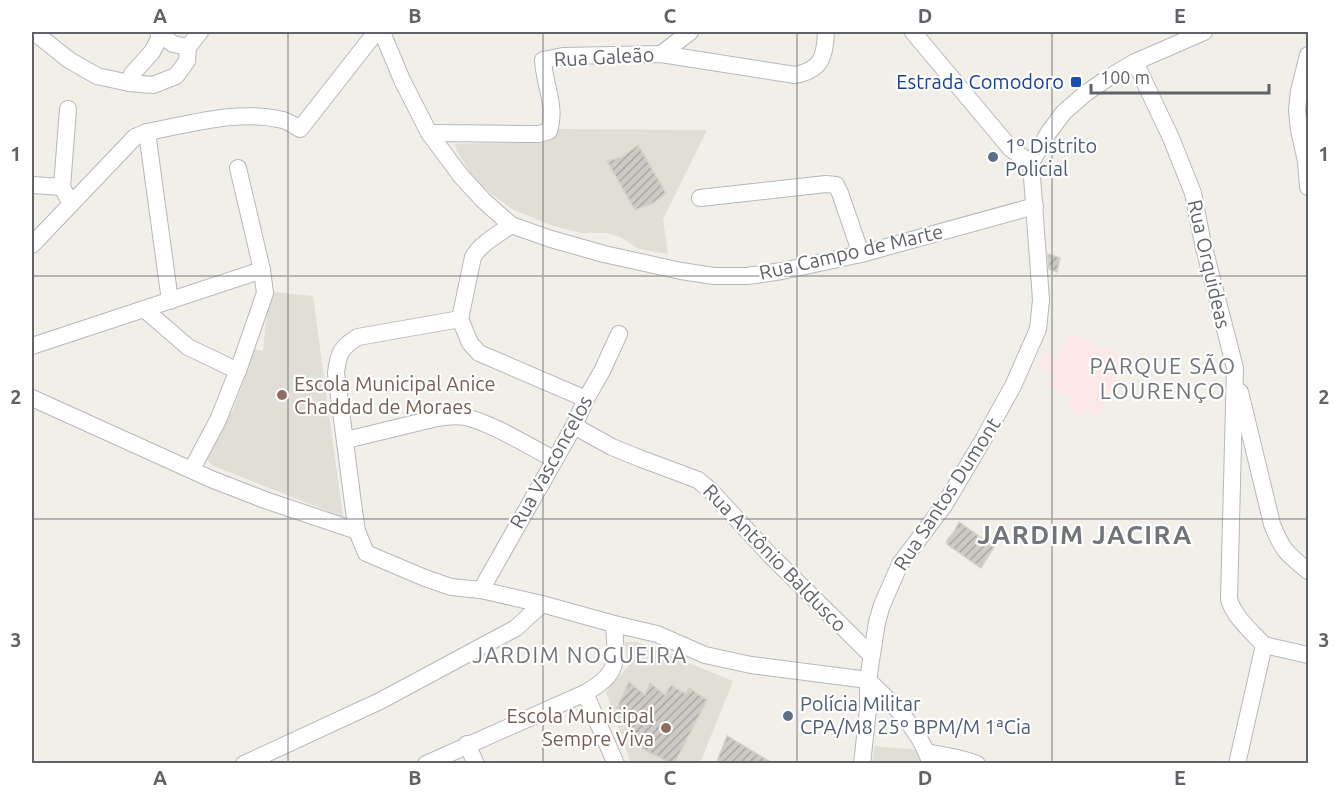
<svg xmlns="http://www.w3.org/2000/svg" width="1340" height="795" font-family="Ubuntu,sans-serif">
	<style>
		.education { fill: #e1ded6 }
		.medical { fill: #fce8e6 }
		.building { fill: url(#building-hatch); stroke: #d6d1c6; stroke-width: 1.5 }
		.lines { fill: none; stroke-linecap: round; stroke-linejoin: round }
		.minor-casing { stroke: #b5b8bc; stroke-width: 18 }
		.minor { stroke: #fff; stroke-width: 16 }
		.grid { fill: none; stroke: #5f6368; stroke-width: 1.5; stroke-opacity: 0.55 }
		.transit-dot { fill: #1a4fb4; stroke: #fff; stroke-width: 2 }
		.service-dot { fill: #5c6f8a; stroke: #fff; stroke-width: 2 }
		.education-dot { fill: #8d6e63; stroke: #fff; stroke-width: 2 }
		.labels { text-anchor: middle; stroke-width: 4.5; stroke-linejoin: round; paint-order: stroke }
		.street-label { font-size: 20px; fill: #5f6368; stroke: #fff }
		.transit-label { font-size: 20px; fill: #164399; stroke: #fff; text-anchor: end }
		.service-label { font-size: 20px; fill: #4e5e75; stroke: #fff; text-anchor: start }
		.education-label { font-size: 20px; fill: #785e54; stroke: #fff; text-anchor: start }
		.quarter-label { font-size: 22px; letter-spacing: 1.5px; fill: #70757a; stroke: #fff }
		.district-label { font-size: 26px; font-weight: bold; letter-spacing: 1.5px; fill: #70757a; stroke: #fff }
		.neatline { fill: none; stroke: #5f6368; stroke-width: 2 }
		.grid-label { font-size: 20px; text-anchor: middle; font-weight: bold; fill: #5f6368 }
	</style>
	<defs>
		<pattern id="building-hatch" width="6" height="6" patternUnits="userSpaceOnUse" patternTransform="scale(1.5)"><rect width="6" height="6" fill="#cccac5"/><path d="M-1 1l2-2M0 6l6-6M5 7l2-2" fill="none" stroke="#a9a8a4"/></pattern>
	</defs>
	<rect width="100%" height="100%" fill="#f1efe8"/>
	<g class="education">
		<path d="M558 129 707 130 663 219 668 254 639 249 620 237 606 233H582L553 226 512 209 478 184 457 152 455 144 541 142Z"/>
		<path d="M274 292 313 296 343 517 213 466 207 459 213 441 233 410 244 380 252 349 263 351 268 302Z"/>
		<path d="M625 642H637L733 681 700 763H631L606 693 609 687 628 667Z"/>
		<path d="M874 746 918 750 921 763 872 764Z"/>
	</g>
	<path class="medical" d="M1070 333 1125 358 1099 415 1086 411 1083 417 1068 409 1072 398 1048 386 1052 374 1039 368 1044 354 1057 359Z"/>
	<g class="building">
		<path d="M638 145 666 193 653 203 635 210 607 161 622 157Z"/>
		<path d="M1048 254 1060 258 1057 272 1049 269Z"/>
		<path d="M959 522 994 547 981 568 947 544V540L954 532Z"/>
		<path d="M629 682 645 695 650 683 665 695 671 685 686 694 689 688 707 700 674 764H671L654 754V755L638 746 642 738 629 728 634 718 617 708Z"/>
		<path d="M727 736 774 764H716Z"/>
	</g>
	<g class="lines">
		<defs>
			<g id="minor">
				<path d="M34 32 69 60 97 76 129 83 153 85 176 76 187 61 188 47 200 32"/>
				<path d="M158 32 173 44 188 47"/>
				<path d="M382 32 402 80 429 133 461 176 483 200 511 225 551 239 604 254 681 271 714 276H747L782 271 861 254 1035 206"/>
				<path d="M913 32 1011 149 1031 163"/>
				<path d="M661 54 690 32"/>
				<path d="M1308 55 1299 91 1297 110 1299 130 1306 161 1308 187"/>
				<path d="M1135 62 1171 138 1193 193 1203 244 1235 368 1229 599C1234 617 1251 631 1264 645"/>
				<path d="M129 83 132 74 152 52 161 35"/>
				<path d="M68 109 62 187 71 204"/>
				<path d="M147 132 170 301"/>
				<path d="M429 133 525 134H539L549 131C557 107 544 84 543 60L563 56 661 54 795 75C822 70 825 56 826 32"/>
				<path d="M32 185 62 187"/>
				<path d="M700 198 826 184 836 185 840 193 861 254"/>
				<path d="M32 245 135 137 147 132C191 124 238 109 283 120 289 122 295 126 300 129L376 32"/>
				<path d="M144 309 188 347 238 371"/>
				<path d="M460 319 358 337C341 347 338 354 336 373L354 511 357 531 366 553 425 578 451 587 481 590 542 604 614 624 657 634 705 655 751 665 868 680"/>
				<path d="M460 319 470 343 479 353 586 399"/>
				<path d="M460 319 473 257C481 243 499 234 511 225"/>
				<path d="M32 346 262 270"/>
				<path d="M1240 392 1272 524C1282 550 1287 554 1308 571"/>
				<path d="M32 398 211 479 265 500 357 531"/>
				<path d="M574 426 612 447 639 458 698 480 710 490 770 555 871 655"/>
				<path d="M346 440 437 418C446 417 456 415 465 417 492 423 528 446 554 459"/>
				<path d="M192 469 218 420 240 365 265 293 262 270 238 168"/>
				<path d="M481 590 574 426 586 399 602 371 619 334"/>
				<path d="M1264 645 1308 655"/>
				<path d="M868 680C894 705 919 728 931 764"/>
				<path d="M585 693 616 764"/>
				<path d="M467 744 476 764"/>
				<path d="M927 752C944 756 961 757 977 764"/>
				<path d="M244 764 380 701 516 628 542 604"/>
				<path d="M426 764 585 693C621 673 616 661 614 624"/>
				<path d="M862 764 868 709V680L877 622 882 605 900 564 945 504 983 440 1013 386 1038 329 1041 300 1040 286 1031 163 1049 132 1064 112 1086 93 1108 78 1135 62 1204 32"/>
				<path d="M1237 764 1264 645"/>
			</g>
		</defs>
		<use href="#minor" class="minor-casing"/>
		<use href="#minor" class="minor"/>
	</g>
	<path class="grid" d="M288 32V764M543 32V764M797 32V764M1052 32V764M32 276H1308M32 519H1308"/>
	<rect class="transit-dot" x="1070" y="76" width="12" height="12" rx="3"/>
	<g class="service-dot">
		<circle cx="993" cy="157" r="6"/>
		<circle cx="788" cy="716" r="6"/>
	</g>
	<g class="education-dot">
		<circle cx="282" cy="395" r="6"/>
		<circle cx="666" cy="728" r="6"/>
	</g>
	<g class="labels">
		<g class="street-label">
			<text transform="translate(604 57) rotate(-3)" y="7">Rua Galeão</text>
			<text transform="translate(851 252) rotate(-13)" y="7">Rua Campo de Marte</text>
			<text transform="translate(1209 264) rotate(77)" y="7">Rua Orquideas</text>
			<text transform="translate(551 462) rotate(-61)" y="7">Rua Vasconcelos</text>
			<text transform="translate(947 494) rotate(-57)" y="7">Rua Santos Dumont</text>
			<text transform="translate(775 558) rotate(46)" y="7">Rua Antônio Baldusco</text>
		</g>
		<g class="transit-label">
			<text x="1064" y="89">Estrada Comodoro</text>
		</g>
		<g class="service-label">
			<text x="1005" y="153">1º Distrito<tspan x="1005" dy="23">Policial</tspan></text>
			<text x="800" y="711">Polícia Militar<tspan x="800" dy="23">CPA/M8 25º BPM/M 1ªCia</tspan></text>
		</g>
		<g class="education-label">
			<text x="294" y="391">Escola Municipal Anice<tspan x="294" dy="23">Chaddad de Moraes</tspan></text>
			<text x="654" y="723" text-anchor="end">Escola Municipal<tspan x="654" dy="23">Sempre Viva</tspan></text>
		</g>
		<g class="quarter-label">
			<text x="1163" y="374">PARQUE SÃO<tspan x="1163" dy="25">LOURENÇO</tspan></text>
			<text x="580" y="663">JARDIM NOGUEIRA</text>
		</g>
		<g class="district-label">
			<text x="1085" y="544">JARDIM JACIRA</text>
		</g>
	</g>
	<rect width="1340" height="795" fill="none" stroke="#ffffff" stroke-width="66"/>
	<path d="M1091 84v9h178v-9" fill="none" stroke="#5f6368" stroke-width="3"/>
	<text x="1100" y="84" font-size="18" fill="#5f6368" stroke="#ffffff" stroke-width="4.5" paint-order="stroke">100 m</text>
	<rect x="33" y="33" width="1274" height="729" class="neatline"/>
	<g class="grid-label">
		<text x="160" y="23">A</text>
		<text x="415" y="23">B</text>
		<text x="670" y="23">C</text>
		<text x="925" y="23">D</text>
		<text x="1180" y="23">E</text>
		<text x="16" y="161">1</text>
		<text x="1324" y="161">1</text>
		<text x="16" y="404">2</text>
		<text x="1324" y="404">2</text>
		<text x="16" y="647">3</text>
		<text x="1324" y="647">3</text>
		<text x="160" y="785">A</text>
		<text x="415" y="785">B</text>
		<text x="670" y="785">C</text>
		<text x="925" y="785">D</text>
		<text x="1180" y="785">E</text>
	</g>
</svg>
